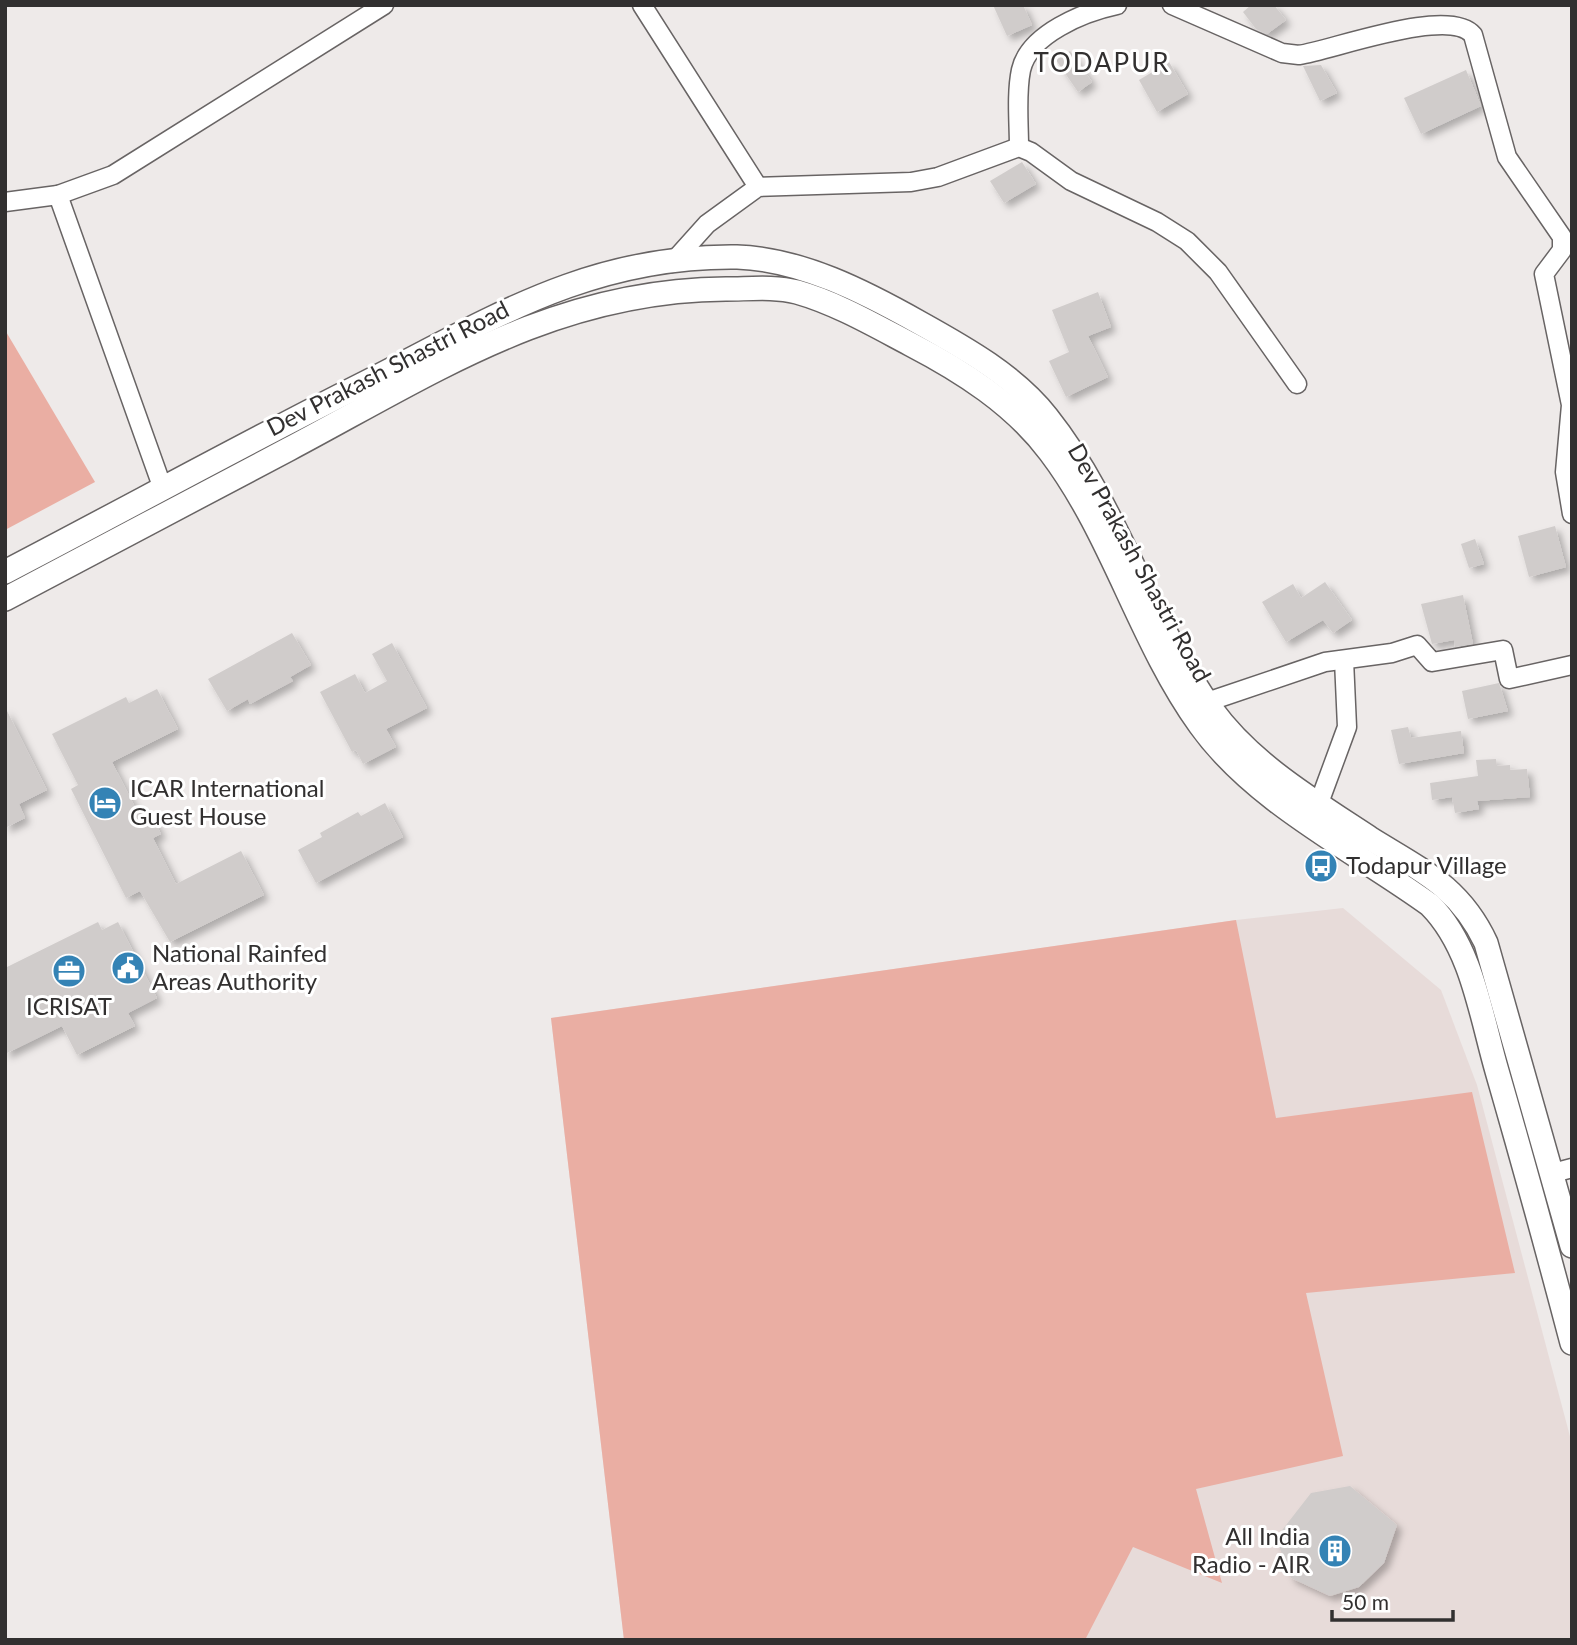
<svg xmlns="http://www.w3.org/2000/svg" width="1577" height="1645" font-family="Lato,sans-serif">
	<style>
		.built { fill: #e7dbd9 }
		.green { fill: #eaaea3 }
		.building { fill: #d0cccb; filter: url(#shadow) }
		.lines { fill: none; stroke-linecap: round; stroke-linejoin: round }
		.minor-casing { stroke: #686464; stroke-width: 21 }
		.tertiary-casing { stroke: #686464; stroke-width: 26 }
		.minor { stroke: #fff; stroke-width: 18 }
		.tertiary { stroke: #fff; stroke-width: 23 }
		.labels { text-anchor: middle; stroke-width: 6; stroke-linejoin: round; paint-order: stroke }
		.street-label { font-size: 24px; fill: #323030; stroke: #fff }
		.poi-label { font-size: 24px; fill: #323030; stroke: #fff; text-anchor: start }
		.neighbourhood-label { font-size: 26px; letter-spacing: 2px; fill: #323030; stroke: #fff }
	</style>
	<defs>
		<filter id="shadow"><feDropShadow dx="5" dy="5" stdDeviation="3.5" flood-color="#0004"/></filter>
	</defs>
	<rect width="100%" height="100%" fill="#eeeae9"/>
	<path class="built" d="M1343 908 1441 990 1477 1085 1572 1444V1640H624L551 1018 1236 920Z"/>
	<g class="green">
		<path d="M5 330 95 482 5 530Z"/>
		<path d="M1236 920 1276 1118 1472 1092 1515 1273 1306 1293 1343 1456 1196 1489 1222 1583 1133 1547 1085 1640H624L551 1018Z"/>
	</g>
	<g class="building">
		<path d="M993 5H1023L1032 25 1007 36Z"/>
		<path d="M1251 5H1274L1286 20 1267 34 1256 29 1243 12Z"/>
		<path d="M1070 51 1092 82 1078 92 1056 60Z"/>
		<path d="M1169 62 1188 94 1157 112 1139 80Z"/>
		<path d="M1321 65 1337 93 1320 101 1303 66Z"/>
		<path d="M1466 70 1481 106 1421 134 1404 98Z"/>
		<path d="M1022 162 1036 184 1004 203 990 181Z"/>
		<path d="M1098 292 1111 327 1088 336 1108 377 1066 397 1049 361 1069 352 1052 310Z"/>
		<path d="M1555 526 1566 567 1529 577 1518 536Z"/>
		<path d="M1475 539 1484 564 1469 568 1461 544Z"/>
		<path d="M1325 582 1352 620 1333 633 1323 620 1286 642 1262 602 1293 584 1301 598Z"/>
		<path d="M1463 595 1473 644 1455 647 1454 640 1432 644 1421 604Z"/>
		<path d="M292 633 311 665 290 677 293 681 250 704 248 699 227 711 208 679Z"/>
		<path d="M392 643 427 708 386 729 396 747 363 764 356 750 352 752 320 692 355 674 365 693 387 681 372 654Z"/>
		<path d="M1499 683 1508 711 1468 719 1462 691Z"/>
		<path d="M157 689 178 729 112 762 142 821 152 816 161 834 153 838 176 884 241 851 264 895 170 942 140 891 126 898 71 789 78 785 52 734 126 697 129 703Z"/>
		<path d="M5 707 47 790 19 804 25 818 5 828Z"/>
		<path d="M1408 727 1411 738 1461 731 1464 753 1399 764 1391 730Z"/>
		<path d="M1496 759 1497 766 1510 765V770L1527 769 1530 797 1477 801 1479 809 1455 813 1452 797 1432 800 1430 783 1478 776 1476 760Z"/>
		<path d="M385 803 403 837 316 883 298 850 322 837 320 833 358 812 361 816Z"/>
		<path d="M98 922 102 930 118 922 157 998 128 1013 135 1026 77 1055 62 1026 5 1054V968Z"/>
		<path d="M1350 1486 1397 1525 1384 1563 1359 1587 1330 1596 1291 1578 1276 1538 1311 1493Z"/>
	</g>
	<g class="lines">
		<defs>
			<g id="minor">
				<path d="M642 5 758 187"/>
				<path d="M1172 5 1282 53 1299 55C1333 50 1449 6 1473 35L1507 157 1562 237V250L1544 274 1571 405 1565 472 1572 514"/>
				<path d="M1019 147C1019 123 1016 94 1021 70 1029 34 1084 12 1117 5"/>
				<path d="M58 195 113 175 384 5"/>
				<path d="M5 202 58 195 163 489"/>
				<path d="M672 263 707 224 758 187 911 182 938 177 1019 147 1031 152 1071 181 1157 222 1187 241 1218 272 1297 384"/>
				<path d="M1207 702 1325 662 1392 653 1417 645 1432 662 1503 650 1509 679 1572 665"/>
				<path d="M1319 803 1347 727 1344 660"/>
				<path d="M1553 1173 1572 1168"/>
			</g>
			<g id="tertiary">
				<path d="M5 572C124 510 242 445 361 385 488 321 588 255 737 257 801 259 865 292 920 323 965 348 1015 376 1047 417 1117 505 1147 619 1212 710 1252 765 1315 802 1371 839 1421 870 1460 887 1486 943L1572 1246"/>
				<path d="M5 599C100 549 194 499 289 449 434 372 555 290 726 289 749 289 774 286 797 292 836 303 874 325 910 344 962 371 1014 404 1050 452 1113 535 1139 640 1200 725 1255 802 1354 850 1430 905 1472 947 1481 1016 1497 1071 1523 1161 1548 1252 1572 1343"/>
			</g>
		</defs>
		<use href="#minor" class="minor-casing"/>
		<use href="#tertiary" class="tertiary-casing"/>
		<use href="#minor" class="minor"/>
		<use href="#tertiary" class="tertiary"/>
	</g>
	<defs>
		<symbol id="hotel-disc" viewBox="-11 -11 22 22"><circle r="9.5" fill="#3483b5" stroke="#fff"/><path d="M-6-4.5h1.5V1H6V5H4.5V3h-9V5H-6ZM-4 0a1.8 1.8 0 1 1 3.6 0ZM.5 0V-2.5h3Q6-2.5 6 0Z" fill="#fff"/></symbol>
		<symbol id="bus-disc" viewBox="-11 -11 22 22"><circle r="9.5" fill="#3483b5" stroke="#fff"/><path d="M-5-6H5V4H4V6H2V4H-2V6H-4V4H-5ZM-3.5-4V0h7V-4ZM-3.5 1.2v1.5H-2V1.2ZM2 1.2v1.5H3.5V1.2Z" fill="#fff"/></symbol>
		<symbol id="civic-disc" viewBox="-11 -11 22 22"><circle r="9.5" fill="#3483b5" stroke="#fff"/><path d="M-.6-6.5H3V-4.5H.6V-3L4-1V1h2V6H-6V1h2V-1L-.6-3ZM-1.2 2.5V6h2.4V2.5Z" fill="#fff"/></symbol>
		<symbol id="office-disc" viewBox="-11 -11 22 22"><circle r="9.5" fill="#3483b5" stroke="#fff"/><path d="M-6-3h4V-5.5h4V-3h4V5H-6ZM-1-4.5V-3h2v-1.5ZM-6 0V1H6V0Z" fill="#fff"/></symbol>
		<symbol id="building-disc" viewBox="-11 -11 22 22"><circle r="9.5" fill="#3483b5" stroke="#fff"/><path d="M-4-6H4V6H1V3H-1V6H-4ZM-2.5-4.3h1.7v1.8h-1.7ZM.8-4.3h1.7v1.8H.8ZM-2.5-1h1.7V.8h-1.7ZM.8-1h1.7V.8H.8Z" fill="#fff"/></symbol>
	</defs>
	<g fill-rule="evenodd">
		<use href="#hotel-disc" x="86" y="784" width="38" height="38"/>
		<use href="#bus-disc" x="1302" y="847" width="38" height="38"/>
		<use href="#civic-disc" x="109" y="949" width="38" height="38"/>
		<use href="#office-disc" x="50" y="952" width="38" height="38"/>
		<use href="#building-disc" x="1316" y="1532" width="38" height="38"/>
	</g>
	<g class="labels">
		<g class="street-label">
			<text transform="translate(388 369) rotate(-27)" y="8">Dev Prakash Shastri Road</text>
			<text transform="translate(1139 563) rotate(61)" y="8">Dev Prakash Shastri Road</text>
		</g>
		<g class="poi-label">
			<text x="130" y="797">ICAR International<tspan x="130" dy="28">Guest House</tspan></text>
			<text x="1346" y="874">Todapur Village</text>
			<text x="152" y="962">National Rainfed<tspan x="152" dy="28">Areas Authority</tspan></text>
			<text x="69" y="1015" text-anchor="middle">ICRISAT</text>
			<text x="1310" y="1545" text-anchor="end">All India<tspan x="1310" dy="28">Radio - AIR</tspan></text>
		</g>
		<g class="neighbourhood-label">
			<text x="1102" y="72">TODAPUR</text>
		</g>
	</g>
	<rect width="1577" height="1645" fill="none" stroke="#323030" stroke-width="14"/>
	<path d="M1332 1610v10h121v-10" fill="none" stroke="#323030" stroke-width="3.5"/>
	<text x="1342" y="1610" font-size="21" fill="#323030" stroke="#ffffff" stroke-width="5" paint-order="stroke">50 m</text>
</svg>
